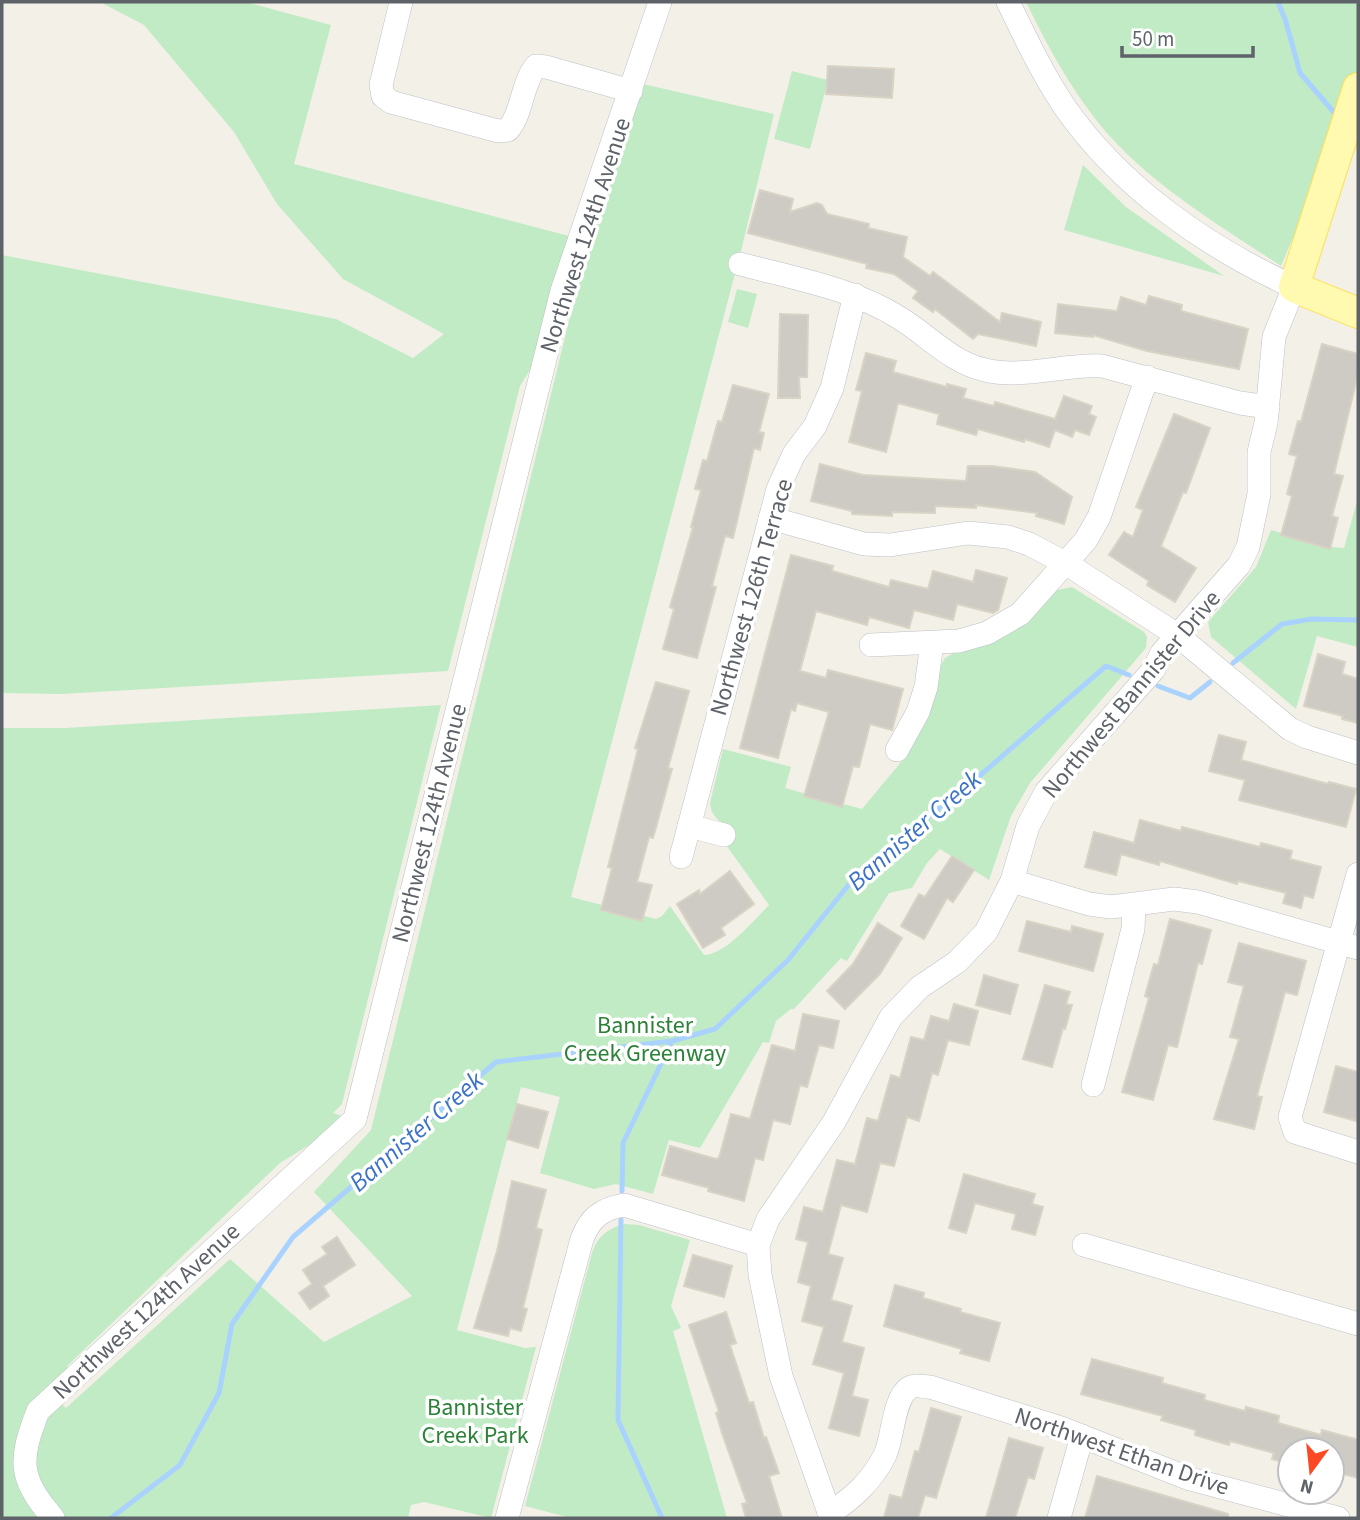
<svg xmlns="http://www.w3.org/2000/svg" width="1360" height="1520" font-family="'Source Sans 3',sans-serif">
	<style>
		.green { fill: #c1ebc5 }
		.lines { fill: none; stroke-linecap: round; stroke-linejoin: round }
		.stream { stroke: #aad2ff; stroke-width: 5 }
		.building { fill: #cdcbc4; stroke: #d8d3c4; stroke-width: 2 }
		.minor-casing { stroke: #bec0c7; stroke-width: 24 }
		.major-casing { stroke: #ffdf53; stroke-width: 32 }
		.minor { stroke: #fff; stroke-width: 23 }
		.major { stroke: #fffaaf; stroke-width: 30 }
		.labels { text-anchor: middle; stroke-width: 7; stroke-linejoin: round; paint-order: stroke }
		.street-label { font-size: 24px; fill: #5e6269; stroke: #fff }
		.park-label { font-size: 24px; fill: #2b8237; stroke: #fff }
		.water-label { font-size: 26px; font-style: italic; fill: #3c73c7; stroke: #fff }
	</style>
	<rect width="100%" height="100%" fill="#f2f0e7"/>
	<g class="green">
		<path d="M100 2H246L331 25 294 164 569 236 533 365 520 386 448 671 62 694 2 693V255L336 319 413 358 444 334 343 279 277 204 234 132 144 25Z"/>
		<path d="M1026 2H1358V85L1281 266C1225 229 1166 194 1118 145 1078 103 1051 53 1026 2Z"/>
		<path d="M792 71 828 80 810 149 774 139Z"/>
		<path d="M643 84 774 114 742 247 571 897 656 919 662 916 670 906 704 955C726 954 753 921 769 905L726 845 729 828C719 821 711 816 710 803L723 749 791 767 785 788 862 809 901 762 921 728 934 697 941 665 945 658 957 651 984 645 1005 636 1031 618 1057 590 1072 587 1144 632 1147 637 1146 648 1030 783 1011 816 989 880 940 849 927 863 912 888 889 893 847 961 841 958 794 1009H791L776 1021 769 1043 763 1042 700 1148 669 1140 653 1194 616 1184 594 1189 540 1173 560 1097 521 1087 457 1330 525 1348 536 1347 491 1518 424 1502 411 1505 408 1518H2V728H65L441 705 342 1104 333 1113 342 1116 309 1145 280 1163 67 1366 78 1378 55 1398 66 1408 230 1259 324 1342 412 1296 314 1192 371 1130 576 292Z"/>
		<path d="M1083 165 1126 207 1224 276 1064 230Z"/>
		<path d="M737 289 757 294 748 328 728 322Z"/>
		<path d="M1358 498V647L1317 636 1296 709 1211 637 1208 622 1256 567 1271 530 1331 547 1344 548Z"/>
		<path d="M624 1224 639 1225 690 1240 671 1306 681 1328 673 1331 727 1518H571L525 1506 592 1253C598 1236 607 1229 624 1224Z"/>
	</g>
	<g class="lines">
		<g class="stream">
			<path d="M1278 2 1286 22 1300 73 1338 117"/>
			<path d="M1233 663 1282 624 1312 619 1358 620"/>
			<path d="M1158 686 1190 698 1210 682"/>
			<path d="M622 1191 623 1143 672 1041"/>
			<path d="M621 1220 618 1420 662 1518"/>
			<path d="M111 1518 180 1465 219 1393 232 1324 293 1237 496 1062 672 1041 715 1029 788 960 855 877 977 778 1106 666 1129 675"/>
		</g>
	</g>
	<g class="building">
		<path d="M828 66 894 69 892 98 826 94Z"/>
		<path d="M760 190 793 199 790 212 817 203 822 205 827 214 869 224 868 228 907 237 903 257 930 276 933 272 1000 322 1002 313 1041 322 1036 346 978 334 973 339 935 309 933 312 913 298 918 291 894 274 866 268 867 264 748 233Z"/>
		<path d="M1149 296 1182 305 1181 311 1248 329 1239 369 1147 351 1093 335V337L1055 333 1058 304 1117 311 1121 297 1146 305Z"/>
		<path d="M780 314 808 315 807 377H799L800 398H778Z"/>
		<path d="M1322 344 1358 354V374L1334 474 1343 476 1332 516 1338 518 1330 549 1281 535 1292 496 1287 494 1297 456 1289 454 1298 421 1301 422Z"/>
		<path d="M866 353 896 361 893 372 947 387V384L966 389 963 398 994 406 995 402 1055 419 1064 396 1092 406 1089 414 1096 417 1089 435 1075 430 1072 437 1055 430 1049 447 1025 439 1024 442 978 429 976 435 937 424 939 414 898 403 886 452 849 442 862 391 856 390Z"/>
		<path d="M733 385 769 394 759 432 764 433 760 450 754 448 733 538 725 536 712 586 716 587 697 658 663 649 674 609 670 607 693 527H691L701 490 695 489 703 460 707 461 718 421 722 422Z"/>
		<path d="M1174 414 1210 428 1186 493 1183 492 1161 546 1196 568 1175 602 1147 585 1149 581 1109 555 1124 532 1133 537 1143 510 1136 507Z"/>
		<path d="M820 464 863 475 966 481 968 466H992L1035 472 1072 497 1064 524 1036 516 1037 513 976 505V508L935 506V513L892 512V516L852 514V511L811 501Z"/>
		<path d="M791 555 833 566 832 571 889 587 891 580 928 589 933 571 973 582 976 570 1007 578 998 610 993 613 957 604 953 620 914 610 909 628 869 617 867 625 816 611 800 671 826 678 828 670 903 689 892 730 870 724 859 767 853 766 842 807 804 796 829 712 797 703 795 711 791 709 778 758 740 748Z"/>
		<path d="M1318 654 1345 662 1342 674 1358 679V723L1342 719 1343 716 1304 706Z"/>
		<path d="M656 682 689 691 668 768 672 769 663 802 653 838 649 837 637 882 652 885 642 921 601 910 612 868 608 867 638 749 635 748Z"/>
		<path d="M1219 735 1246 742 1241 760 1328 784 1329 782 1356 789 1346 827 1239 800 1245 780 1209 771Z"/>
		<path d="M1140 820 1181 831 1182 827 1260 847 1261 843 1292 851 1290 859 1321 867 1313 898 1304 895 1301 908 1283 903 1286 893 1238 881 1237 884 1160 861 1159 865 1121 854 1116 875 1085 867 1094 832 1134 843Z"/>
		<path d="M952 856 974 870 953 902 947 898 924 939 901 926 919 894 925 897Z"/>
		<path d="M730 871 754 904 721 928 725 935 703 948 677 904 699 890 700 894Z"/>
		<path d="M1170 919 1211 930 1202 964 1198 963 1177 1047 1168 1045 1153 1100 1122 1092 1149 998 1145 996 1154 964 1158 965Z"/>
		<path d="M1027 921 1071 932 1072 926 1103 934 1093 971 1019 951Z"/>
		<path d="M878 923 902 938 880 974 845 1009 827 991 853 964Z"/>
		<path d="M1239 943 1306 961 1297 995 1285 992 1257 1096 1262 1097 1254 1129 1214 1119 1239 1039 1230 1037 1244 986 1228 982Z"/>
		<path d="M984 975 1018 985 1010 1014 976 1005Z"/>
		<path d="M1045 985 1070 992 1066 1004 1072 1005 1065 1029 1063 1028 1052 1067 1023 1059Z"/>
		<path d="M954 1004 978 1011 969 1045 948 1040 938 1075 932 1073 919 1121 907 1117 894 1166 880 1163 867 1212 841 1205 828 1254 843 1258 831 1300 852 1306 842 1342 864 1348 852 1396 868 1400 859 1436 829 1428 844 1373 813 1364 824 1327 802 1321 811 1286 798 1282 808 1242 796 1239 804 1207 823 1212 837 1160 855 1164 867 1118 878 1121 891 1075 900 1078 911 1037 924 1040 931 1016 949 1021Z"/>
		<path d="M803 1014 839 1021 833 1048 819 1045 807 1087 800 1085 790 1124 773 1120 763 1160 755 1158 744 1201 708 1191 709 1188 662 1175 670 1146 716 1159 719 1158 731 1114 750 1119 772 1045 795 1051Z"/>
		<path d="M1336 1066 1358 1072V1113L1356 1121 1324 1112Z"/>
		<path d="M517 1104 548 1112 538 1148 507 1139Z"/>
		<path d="M964 1174 1035 1194 1032 1204 1043 1207 1035 1235 1012 1229 1016 1214 975 1203 966 1233 949 1228Z"/>
		<path d="M512 1181 546 1190 536 1228 542 1230 523 1308 527 1309 521 1331 510 1328 508 1336 474 1328 497 1251Z"/>
		<path d="M337 1237 355 1265 323 1286 329 1296 310 1309 299 1293 312 1284 303 1270 327 1254 322 1247Z"/>
		<path d="M693 1255 732 1266 724 1297 684 1286Z"/>
		<path d="M895 1285 924 1293 923 1298 961 1309 960 1312 1000 1323 989 1361 960 1353 962 1349 884 1326Z"/>
		<path d="M726 1312 736 1343 730 1345 749 1403 753 1402 764 1438 766 1437 779 1473 769 1476 782 1518H746L742 1504 747 1503 723 1436 716 1413 719 1412 689 1325Z"/>
		<path d="M1092 1359 1163 1378 1162 1383 1205 1395 1204 1400 1245 1411 1246 1407 1279 1416 1278 1423 1321 1435 1322 1430 1355 1439 1358 1441V1478L1332 1471V1450H1290V1464L1272 1459 1274 1453 1230 1441 1229 1445 1195 1435 1196 1430 1161 1420 1163 1416 1081 1394Z"/>
		<path d="M931 1408 961 1417 936 1498 925 1495 918 1518H884L890 1495 902 1498 915 1451 919 1452Z"/>
		<path d="M1009 1438 1043 1448 1034 1479 1028 1477 1015 1518H986Z"/>
		<path d="M1097 1476 1228 1514V1518H1085Z"/>
	</g>
	<g class="lines">
		<defs>
			<g id="minor">
				<path d="M401 2 381 85 383 96 391 102 498 131 508 130C523 112 521 85 536 66L546 67 631 91"/>
				<path d="M740 264C793 278 851 288 898 317 928 335 950 362 985 370 1024 379 1063 364 1102 366L1240 403 1268 407"/>
				<path d="M770 518 864 544 890 545 968 533 1008 537 1029 544 1067 564 1177 635 1290 729 1307 737 1358 753"/>
				<path d="M871 645 959 641 987 633 1020 614 1086 540 1099 517 1147 377"/>
				<path d="M897 750 918 712 926 687 932 643"/>
				<path d="M689 826 724 835"/>
				<path d="M681 857 778 489 794 454 815 426 832 388 855 295"/>
				<path d="M1358 874 1290 1117 1295 1132 1358 1152"/>
				<path d="M1012 881 1089 904 1111 907 1174 899 1198 902 1358 948"/>
				<path d="M1093 1085 1133 929 1134 905"/>
				<path d="M1084 1245 1358 1324"/>
				<path d="M829 1514C853 1498 872 1481 885 1455 893 1438 893 1399 909 1388 915 1384 923 1387 930 1387L1061 1428 1190 1479 1338 1518"/>
				<path d="M53 1518C18 1477 19 1460 38 1411L355 1119 562 291 660 2"/>
				<path d="M507 1518 582 1239C590 1218 601 1209 624 1205L758 1245"/>
				<path d="M831 1518 781 1376 760 1275 758 1245 768 1219 834 1122 891 1017 920 987 957 962 986 932 1012 881 1028 826 1046 792 1154 669 1162 653 1239 565 1248 547 1259 494V452L1266 423 1274 337 1294 287C1206 247 1119 186 1064 106 1042 73 1025 37 1008 2"/>
				<path d="M1059 1518 1082 1436"/>
			</g>
			<path id="major" d="M1358 88 1294 287 1358 313"/>
		</defs>
		<use href="#minor" class="minor-casing"/>
		<use href="#major" class="major-casing"/>
		<use href="#minor" class="minor"/>
		<use href="#major" class="major"/>
	</g>
	<g class="labels">
		<g class="street-label">
			<text transform="translate(585 235) rotate(-72)" y="8">Northwest 124th Avenue</text>
			<text transform="translate(751 597) rotate(-74)" y="8">Northwest 126th Terrace</text>
			<text transform="translate(1131 694) rotate(-50)" y="8">Northwest Bannister Drive</text>
			<text transform="translate(429 823) rotate(-76)" y="8">Northwest 124th Avenue</text>
			<text transform="translate(146 1311) rotate(-43)" y="8">Northwest 124th Avenue</text>
			<text transform="translate(1122 1451) rotate(19)" y="8">Northwest Ethan Drive</text>
		</g>
		<g class="park-label">
			<text x="645" y="1033">Bannister<tspan x="645" dy="28">Creek Greenway</tspan></text>
			<text x="475" y="1415">Bannister<tspan x="475" dy="28">Creek Park</tspan></text>
		</g>
		<g class="water-label">
			<text transform="translate(914 830) rotate(-41)" y="9">Bannister Creek</text>
			<text transform="translate(416 1131) rotate(-41)" y="9">Bannister Creek</text>
		</g>
	</g>
	<rect width="1360" height="1520" fill="none" stroke="#5e6269" stroke-width="7"/>
	<g transform="translate(1311 1471) rotate(195)"><circle r="33" fill="#ffffff" stroke="#bfc0c3" stroke-width="2"/>
	<path d="M0-5L12 26L0 18L-12 26Z" fill="#fc4823"/>
	<text y="-10" font-size="19" font-weight="bold" text-anchor="middle" fill="#5e6269">N</text>
	</g>
	<path d="M1122 46v10h131v-10" fill="none" stroke="#5e6269" stroke-width="3.5"/>
	<text x="1132" y="46" font-size="21" fill="#5e6269" stroke="#ffffff" stroke-width="5" paint-order="stroke">50 m</text>
</svg>
